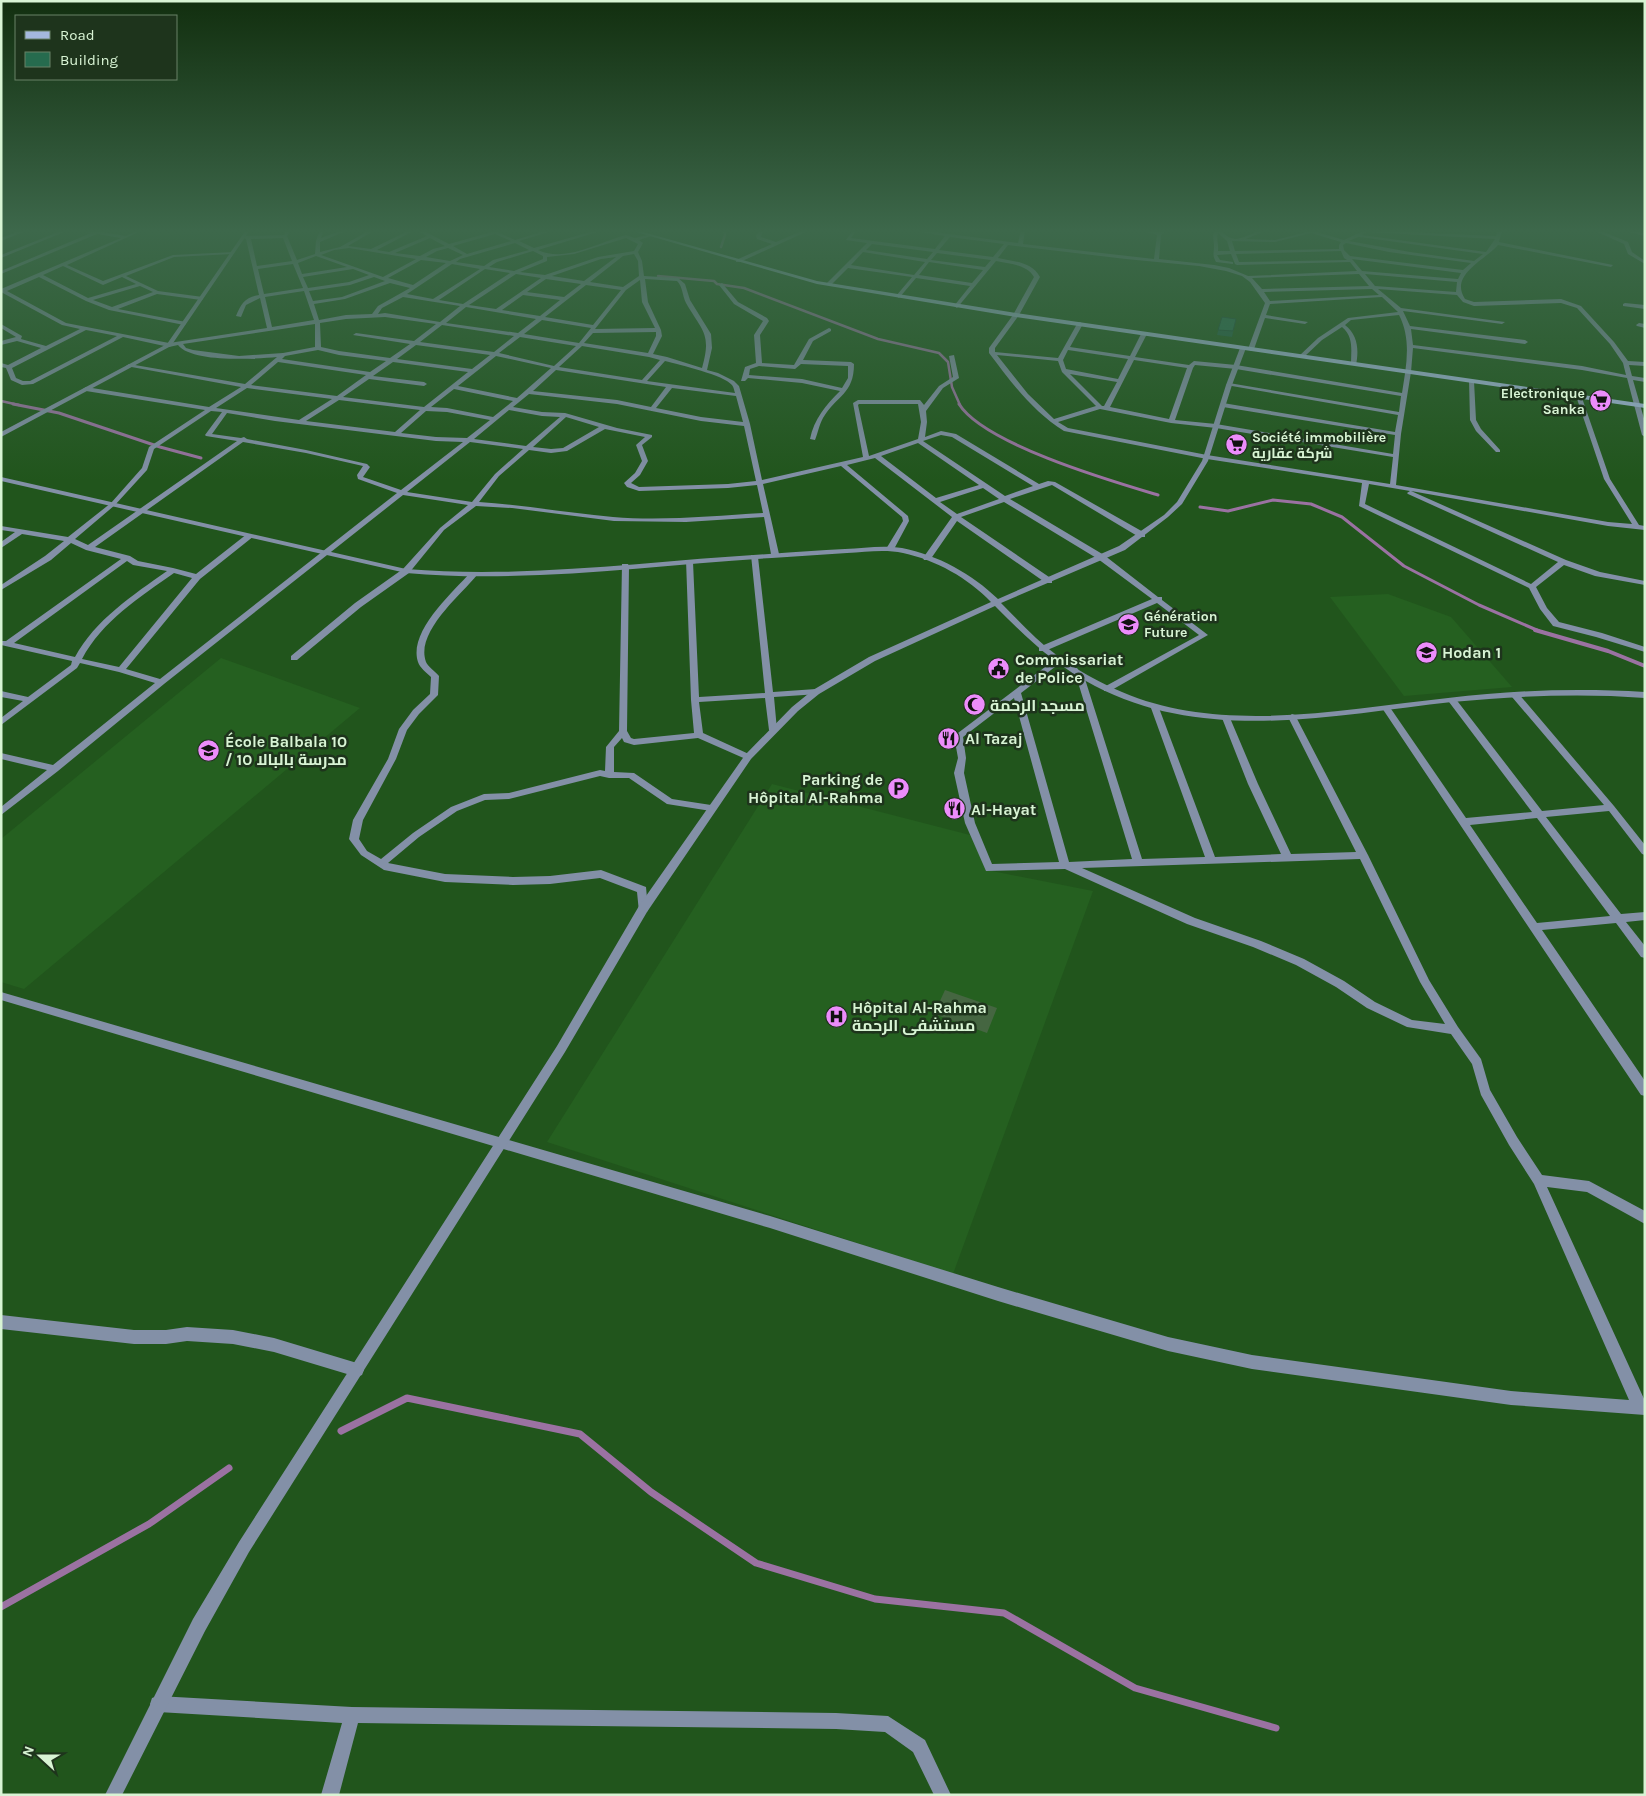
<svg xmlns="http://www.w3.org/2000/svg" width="1646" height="1796" font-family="Karla,Cairo,sans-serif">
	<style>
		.built { fill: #256020 }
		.green { fill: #456641 }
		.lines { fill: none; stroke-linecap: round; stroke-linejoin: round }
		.stream-far3 { stroke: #9b72a2; stroke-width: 2.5 }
		.stream-far2 { stroke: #9b72a2; stroke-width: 3 }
		.stream-far1 { stroke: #9b72a2; stroke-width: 4 }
		.stream { stroke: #9b72a2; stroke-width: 7 }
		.minor { fill: #8390a7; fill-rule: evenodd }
		.tertiary { fill: #8390a7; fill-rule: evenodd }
		.secondary { fill: #a4b8dd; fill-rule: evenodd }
		.wall { fill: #215c43 }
		.building { fill: #266b4e; stroke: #1b4b37 }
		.labels { text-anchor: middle; stroke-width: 5; stroke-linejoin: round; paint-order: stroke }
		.far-poi-label { font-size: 14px; font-weight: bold; fill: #d8f4d4; stroke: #1e341c; text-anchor: start }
		.poi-label { font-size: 16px; font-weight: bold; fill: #d8f4d4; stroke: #1e341c; text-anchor: start }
	</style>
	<rect width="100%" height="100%" fill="#21551c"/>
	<g class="built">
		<path d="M148 230H204L198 234 143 236Z"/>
		<path d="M1388 594 1451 617 1512 687 1404 696 1330 597Z"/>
		<path d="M221 658 360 708 24 989 1 982V839Z"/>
		<path d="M772 784 970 835 987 870 1093 891 953 1274 547 1142Z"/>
	</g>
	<path class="green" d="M945 990 997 1008 987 1033 934 1014Z"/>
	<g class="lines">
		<g class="stream-far3">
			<path d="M721 247 725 235 724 230"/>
			<path d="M658 276 714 281 717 284 744 288 878 339 939 353 948 362 952 387 960 405"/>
			<path d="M1 401 19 405"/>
		</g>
		<g class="stream-far2">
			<path d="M13 404 59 413 160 447 201 458"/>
			<path d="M959 404C984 444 1111 481 1158 495"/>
			<path d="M1200 507 1228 511 1273 500 1311 504 1342 517 1404 566 1479 605 1539 631"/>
		</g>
		<path class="stream-far1" d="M1535 630 1608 651 1645 666"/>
		<g class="stream">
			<path d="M341 1431 407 1398 580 1434 651 1492 756 1563 875 1599 1004 1613 1135 1688 1276 1728"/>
			<path d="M1 1607 149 1524 229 1468"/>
		</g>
		<g class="minor">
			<path d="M22 230H28L1 241V238Z"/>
			<path d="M63 230H69L1 258V255Z"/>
			<path d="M76 230 96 231 105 230 102 232 126 236 138 230H143L67 265 103 281 173 255 234 252 232 254 174 257 126 276 158 291 203 297V299L201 300 157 294 118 309 186 322V324L184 325 109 310 86 301 39 277 7 291 66 323 169 343 267 328 260 298 246 305 241 317 236 316C241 304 245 297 259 295L246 239 241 237 243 236 284 235 287 230H291L287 236 297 260 315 254 316 241 320 230H324L321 238 342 230H348L320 242V252L340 247 370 230H375L348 246 371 249 410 230H415L377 250 389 252 427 236 417 230H422L449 244 495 231 515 240 548 230H555L519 241 534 248 597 230H604L538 250C566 263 599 242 626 235L635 238 651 234V236L639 240 643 243 638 252 642 261 644 276 678 278 685 284 690 300 711 334 712 348 707 370 718 373 734 381 739 386 750 424 762 480 863 457 853 403 858 400H920L924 405 939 386 953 377 949 356 954 355 959 378 943 388 926 411 927 422 925 437 941 431 956 434 1039 484 1048 481 1055 482 1145 533V537H1139L1052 485 1010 499 1104 555 1158 597H1162V600L1208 635 1110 691H1104V687L1199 635 1157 603 1045 651H1039V647L1152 599 1098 559 1004 502 961 517 1052 579V583H1046L957 521 930 560H924L923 558 952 517 875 458 847 465 908 516 909 521 893 551 886 549 903 521 902 517 841 466 763 484 779 554 775 556 771 554 764 517 686 522 614 521 512 508 476 506 444 530 409 573 361 607 297 660H291V656L355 603 403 569 440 528 468 505 403 495 164 684 58 771 1 815V807L47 770 1 759V753L53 765 155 683 119 672 80 663 77 668 1 725V718L23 701 1 697V691L28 697 71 665 72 661 1 645V641H6L121 559 86 550 71 543 51 560 1 590V585L45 556 64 541 22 534 1 548V542L15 532 1 530V526L68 537 111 503 142 468 149 447 205 410 86 391 83 389 86 387 209 407 241 387 126 366 129 364 245 384 277 357C255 359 192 363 178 345L169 347 123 337 33 384 22 385 11 380 6 368 1 367V363L8 365 41 348 17 341 1 345V341L16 337 1 328V324L22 336 21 339 46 346 80 329 62 325 1 292V289L121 238 97 234 1 274V271L91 233ZM495 234 511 241 467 254 453 246ZM283 238 292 261 257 266 251 239ZM430 238 445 246 433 249 420 256 395 253ZM626 238 638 244 634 251 598 257 545 275 520 272 547 261V257L574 254ZM515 243 529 250 493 260 484 266 456 262 460 259ZM349 248 416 259 383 277 321 255 334 250ZM448 248 463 255 450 261 426 257 437 251ZM533 251 543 256V259L514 271 489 267 497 262ZM634 254 638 261 639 276 623 287 590 282 623 256ZM316 256 347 267 302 274 298 263ZM616 257 584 281 552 276 601 259ZM421 260 446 263 413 285 388 278ZM293 264 303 288 264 294 258 269ZM452 264 480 269 433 299 407 294ZM63 266 103 285 122 277 136 284 88 298 43 275ZM353 269 369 275 349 282 308 288 303 277ZM485 269 510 273 463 304 439 300ZM516 274 541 278 496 309 469 305ZM374 277 385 281 342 297 313 301 309 291 350 285ZM546 279 581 284 564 297 527 292ZM645 279 677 281C683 287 682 295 686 303 702 331 712 333 702 368L667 357 653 354 662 336 661 330 648 302ZM640 280 642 302 655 328 595 329 626 290ZM390 283 410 288 378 306 372 314 346 315 319 320 314 304 345 299ZM586 285 621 290 593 325 545 317ZM140 286 153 292 112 307 93 300ZM304 291 314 320 272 327 265 297ZM523 295 560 300 540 316 502 310ZM403 297 460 306 440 322 385 313 378 314 382 308ZM466 307 536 319 518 333 446 323ZM385 317 436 324 414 341 356 333 353 335 410 344 390 358 339 351 321 347 320 323 346 319ZM542 320 591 328 579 343 524 334ZM315 324V347L283 353 239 356 193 350 186 348 183 344ZM442 325 514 336 494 352 420 342ZM86 330 117 336 30 381H23L16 378 12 368ZM656 332V336L648 353 584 343 593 333ZM520 337 576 346 554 366 499 353ZM416 345 490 355 472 369 397 359ZM582 346 649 357 660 360 642 380 559 367ZM318 350 339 355 386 361 370 372 282 359 285 356ZM496 356 551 368 517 398 458 386ZM665 361C680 365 724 375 732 385 734 388 734 390 735 393L647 381ZM278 362 366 375 337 396 251 385ZM393 362 468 372 424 407 343 397 369 379 424 386 427 384 424 382 373 376ZM556 370 666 387 651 407 617 400 533 391ZM247 388 332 399 299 420 216 408ZM672 388 736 396 743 422 701 417 656 408ZM454 389 513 401 493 417 447 408 431 407ZM529 394 617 404 701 421 744 426 756 481 728 484 639 487 631 483 640 475 648 461 642 445 652 437V435L617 428 565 413 542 412 513 407ZM339 400 420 410 395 432 306 421ZM859 404H918L921 422 918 439 869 456 858 405ZM509 410 542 416 560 417 526 446 474 439ZM211 411 222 412 205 435 206 436 237 441 88 545 75 539 115 505 147 470 154 449ZM426 411 447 412 490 420 467 438 436 437 401 433ZM227 413 275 421 436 441 463 442 401 490 363 477 370 467 367 464 306 450 247 439 244 437 241 438 212 434ZM566 417 599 427 563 448 551 449 533 447ZM605 429 645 437 636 445 642 461 635 473 624 483 627 487 639 491 728 488 757 485 763 513C713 516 662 521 613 517 568 513 524 505 479 502L499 476 529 450 551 453 567 451ZM941 435 952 437 1033 486 1005 496 923 441ZM243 442 306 453 363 466 357 475 358 479 397 493 160 679 126 669 200 579 254 536 247 534 196 574 173 568 138 561 130 556 95 547ZM470 442 523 449 495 474 472 502 407 492ZM918 443 979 485 936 498 881 456ZM983 488 999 499 957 514 940 502ZM127 561 133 565 167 571C133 595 95 620 75 657L14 643ZM174 573 192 578 119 667 82 659C102 621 140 597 174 573Z"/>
			<path d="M759 230H763L761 237 776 242 804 230H810L740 262H736V260L772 244 757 239 756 236Z"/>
			<path d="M853 230H857L851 238 935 249 945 236 908 230H919L1018 243 1021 230H1025L1023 244 1154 259 1157 235 1141 230 1158 232 1162 230H1167L1161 235 1159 259 1214 265 1229 268 1248 276 1357 271 1350 262 1237 265 1235 264 1231 254 1217 255 1220 260 1233 262V264L1216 262C1212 255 1214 253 1214 246 1214 239 1212 237 1214 230 1223 230 1227 239 1236 239 1246 238 1256 230 1267 230L1246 239 1275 240 1307 232 1304 230H1310L1344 240 1365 230 1496 236 1498 230H1502L1499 242 1613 265 1611 267 1498 245C1485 260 1449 275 1465 299L1474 302 1561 299 1581 306 1614 342 1628 361 1645 362V366L1629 365 1632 376 1645 378V382L1633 380 1645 422V437L1642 435 1627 378 1582 370 1413 348 1411 372 1401 434 1396 485 1608 522 1632 524 1604 479 1576 396 1581 395 1610 479 1639 525 1645 526V530L1608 526 1411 491 1566 560 1600 572 1645 581V585L1595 576 1564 565 1536 587 1547 608 1559 622 1602 633 1645 647V652L1596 637 1553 626 1540 609 1529 588 1359 506 1362 483 1207 459 1064 431C1033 412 1011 382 989 353V348L1013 315 1034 277C1027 264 1009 264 996 261L957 308 954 306 970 286 916 278 899 298 896 296 912 277 848 268 831 285H827V283L867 243 846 240ZM1367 232 1495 239 1486 252 1362 235ZM1218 233 1227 241 1230 251H1218C1219 245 1216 239 1218 233ZM1311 233 1341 242 1339 245V249L1235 251 1232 241 1275 242ZM950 237 1004 244 993 257 939 250ZM1358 237H1360L1483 254 1474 261 1410 252 1349 241ZM1346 243 1389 252 1471 263 1463 270 1350 256 1344 250 1343 245ZM872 244 933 252 927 259 866 250ZM1008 245 1126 259 1199 266 1226 271 1242 276 1250 282 1265 303 1248 349 1251 351 1254 349 1265 318 1305 324 1308 322 1266 315 1270 304 1382 297 1398 312 1348 318 1318 338 1299 356 1304 357 1322 340 1342 327C1354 337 1351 350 1351 364L1356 365C1359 350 1358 335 1345 325L1351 320 1399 315C1412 340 1406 367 1402 393L1236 365 1194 361 1189 365 1135 357 1147 334 1144 332 1141 334 1130 356 1070 347 1083 324 1080 322 1077 324 1058 358 995 352V348L1019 315 1040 277C1031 261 1014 262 998 258ZM1341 251 1344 258 1347 260 1239 262 1236 254ZM863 252 925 262 914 275 851 265ZM937 253 991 260 985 267 931 260ZM1352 259 1461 273 1458 279 1362 271ZM929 262 983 270 972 283 919 275ZM1359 274 1369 286 1262 289 1252 278ZM1365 274 1457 282 1456 292 1375 286ZM1372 289 1379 295 1270 301 1264 292ZM1378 289 1457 295 1463 302 1474 306 1561 303 1577 308 1610 344 1623 363 1626 375 1582 366 1413 345 1411 329 1525 344 1528 342 1525 340 1410 326 1403 311 1502 324 1505 322 1401 308ZM1068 350 1128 359 1118 379 1066 369 1063 360ZM997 355 1058 361 1062 372 1096 406 1054 419 1028 394ZM1134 360 1187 368 1169 419 1110 407ZM1195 365 1236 369 1401 396 1399 412 1229 383 1226 385 1398 415 1395 432 1223 403 1220 405 1223 407 1395 435 1393 454 1216 424 1175 420 1193 368ZM1070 374 1117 382 1104 406H1102ZM1100 409 1171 423 1216 428 1393 457 1390 484 1207 455 1068 428 1058 422ZM1369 484 1410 491 1407 493 1408 494 1558 562 1531 584 1365 504Z"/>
			<path d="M1593 230H1599L1628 242 1632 252 1645 261V264L1628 254 1624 244Z"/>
			<path d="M1625 230 1645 233V236L1625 231Z"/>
			<path d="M722 283 738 302 767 318 769 321 760 335 762 363 794 365 809 339 829 328 831 329V331L813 341 803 360 851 362 854 364C854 394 837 395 823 418 819 425 818 433 815 440L810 439C814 419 826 405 840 391L802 383 748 378 745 381H741L745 367 756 363 754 335 763 321 734 304 719 285ZM801 364 848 366V378L842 388 802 379 749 375 750 369 759 366 795 369Z"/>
			<path d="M1625 303 1645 305V309L1623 306V304Z"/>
			<path d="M1639 323 1645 324V328L1637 326 1636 325Z"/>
			<path d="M1469 380 1474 381 1476 420 1481 429 1500 450V452H1496L1476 431 1470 420Z"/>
			<path d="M751 555 758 557 773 692 816 689 819 690V694L774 697 777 730 773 733 769 730 765 698 699 702 703 733 751 755 752 757 748 760 698 738 634 745 624 742 622 738 614 747V772L634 773 672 799 711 805 716 808 714 810 711 811 667 804 629 778H609L600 776 509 799 485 800 457 811 419 837 388 863 445 874 513 877 550 876 601 870 646 887 648 909 647 912H639L637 892 600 878 550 884 513 885 445 882 384 870 361 855 349 839 353 820 388 759 399 729 413 710 430 694 431 677C426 672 420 668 418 662 408 632 452 593 470 573H476L477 575C461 595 415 632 426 662 428 667 435 671 439 676L438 695 419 714 407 730 396 759 363 820 359 839 367 851 381 859 413 833 451 807 484 794 509 793 600 770 605 771 606 747 619 731 622 564H628L629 566 627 731 631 738 634 739 694 733 691 700 686 560 693 562 699 697 765 693Z"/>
			<path d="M1057 658H1060L1064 660 1021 693 1069 862 1132 859 1077 679 1070 670 1071 668H1077L1085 679 1142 859 1205 857 1151 708 1155 705 1159 708 1215 857 1281 854 1248 784 1222 718 1226 715 1230 718 1258 784 1291 854 1356 852 1288 717 1292 714 1295 715 1368 855 1429 980 1458 1027 1481 1059 1490 1090 1517 1137 1542 1175 1589 1181 1645 1211V1224L1587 1192 1547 1187 1645 1401V1415L1511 1405 1252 1369 1168 1351 998 1301 770 1228 1 1000V992L770 1216 998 1287 1168 1337 1252 1355 1511 1391 1629 1400 1534 1184 1509 1145 1481 1095 1472 1064 1451 1034 1407 1027 1367 1008 1336 987 1296 965 1253 947 1187 924 1065 869 986 871 965 823 954 773 958 758 954 736ZM1014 698 1059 862 992 864 975 823 964 773 966 758 963 737ZM1360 859 1420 982 1445 1024 1412 1020 1375 1002 1344 981 1304 959 1261 941 1195 918 1082 868Z"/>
			<path d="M1515 692 1518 693 1614 806 1645 845V855L1642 854 1609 811 1546 817 1621 914 1645 912V920L1626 922 1645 946V958L1641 957 1616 923 1542 930 1645 1081V1096L1641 1095 1382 708 1383 706H1389L1466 818 1532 812 1449 702V698H1455L1542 811 1604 805 1512 697V693ZM1537 818 1610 916 1537 923 1470 825Z"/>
			<path d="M1 1315 134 1330H166L187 1327 233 1330 274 1338 357 1363 362 1365 364 1370 362 1375 357 1377 274 1352 233 1344 187 1341 166 1344H134L1 1329Z"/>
			<path d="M158 1696 352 1707 836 1713 888 1716 925 1740 951 1795H934L913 1752 885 1732 836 1729 358 1723 339 1795H321L342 1723 158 1712 152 1710 150 1704 152 1698Z"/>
		</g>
		<g class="tertiary">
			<path d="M246 230H250L171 346 1 437V432L167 344Z"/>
			<path d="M1243 346 1246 348 1232 385 1208 461 1182 504 1168 517 1125 550 1001 603C1013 615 1024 627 1036 638 1061 661 1091 679 1122 692 1222 735 1344 709 1448 698 1514 690 1579 688 1645 692V698C1580 693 1517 696 1452 702 1334 715 1206 744 1095 686 1053 664 1028 639 995 606L875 661 819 694 798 711 751 759 647 912 565 1052 249 1552 205 1631 122 1795H105L193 1619 239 1542 557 1046 639 906 745 755 792 707 813 690 869 657 991 602C968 578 936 560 903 553 885 549 866 552 847 553 822 555 797 556 772 558 650 565 528 584 406 573L1 481V477L406 569C527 579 649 561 769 554 795 552 820 550 845 549 864 548 883 545 902 548 938 555 972 574 998 599L1119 546 1164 515 1177 502 1202 461 1226 385 1240 348Z"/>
		</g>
		<path class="secondary" d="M629 230H636L817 281 1016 313 1645 404V408L1016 317 817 284Z"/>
	</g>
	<path class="wall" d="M1222 317 1236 319 1232 337 1217 335Z"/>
	<path class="building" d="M1222 317 1236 319 1233 331 1218 330Z"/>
	<linearGradient id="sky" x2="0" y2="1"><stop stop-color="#122f0f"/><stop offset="0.48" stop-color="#3d684b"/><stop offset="1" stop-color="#3d684b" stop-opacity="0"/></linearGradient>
	<rect width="1646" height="481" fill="url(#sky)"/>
	<defs>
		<symbol id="supermarket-disc" viewBox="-11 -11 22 22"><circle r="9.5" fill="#ec8cfb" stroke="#1e341c"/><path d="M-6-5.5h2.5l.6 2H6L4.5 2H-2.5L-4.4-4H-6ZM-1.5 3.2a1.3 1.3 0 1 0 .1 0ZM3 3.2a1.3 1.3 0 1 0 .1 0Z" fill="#111"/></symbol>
		<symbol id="school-disc" viewBox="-11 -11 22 22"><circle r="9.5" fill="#ec8cfb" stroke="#1e341c"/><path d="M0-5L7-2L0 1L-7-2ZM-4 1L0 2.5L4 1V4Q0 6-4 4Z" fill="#111"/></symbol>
		<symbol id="civic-disc" viewBox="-11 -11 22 22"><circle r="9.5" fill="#ec8cfb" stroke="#1e341c"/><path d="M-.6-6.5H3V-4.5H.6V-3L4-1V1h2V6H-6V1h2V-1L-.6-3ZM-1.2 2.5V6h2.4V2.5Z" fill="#111"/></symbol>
		<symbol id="mosque-disc" viewBox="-11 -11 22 22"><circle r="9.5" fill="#ec8cfb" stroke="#1e341c"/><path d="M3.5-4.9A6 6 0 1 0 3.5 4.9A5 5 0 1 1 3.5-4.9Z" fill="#111"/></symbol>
		<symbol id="restaurant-disc" viewBox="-11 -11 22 22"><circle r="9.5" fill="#ec8cfb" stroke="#1e341c"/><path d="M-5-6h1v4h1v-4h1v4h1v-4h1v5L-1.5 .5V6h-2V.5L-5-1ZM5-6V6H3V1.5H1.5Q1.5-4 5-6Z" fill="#111"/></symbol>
		<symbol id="parking-disc" viewBox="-11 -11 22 22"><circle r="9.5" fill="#ec8cfb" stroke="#1e341c"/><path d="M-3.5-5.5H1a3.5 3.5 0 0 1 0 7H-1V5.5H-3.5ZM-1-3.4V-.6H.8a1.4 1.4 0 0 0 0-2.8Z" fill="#111"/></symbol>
		<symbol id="hospital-disc" viewBox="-11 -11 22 22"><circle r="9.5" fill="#ec8cfb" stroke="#1e341c"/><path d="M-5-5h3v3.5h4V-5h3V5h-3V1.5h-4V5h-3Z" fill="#111"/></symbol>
	</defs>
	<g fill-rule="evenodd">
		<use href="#supermarket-disc" x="1588" y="388" width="25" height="25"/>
		<use href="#supermarket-disc" x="1224" y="432" width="25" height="25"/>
		<use href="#school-disc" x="1116" y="612" width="25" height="25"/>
		<use href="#school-disc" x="1414" y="640" width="25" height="25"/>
		<use href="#civic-disc" x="986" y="656" width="25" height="25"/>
		<use href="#mosque-disc" x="962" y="692" width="25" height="25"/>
		<use href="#restaurant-disc" x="936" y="726" width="25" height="25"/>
		<use href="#school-disc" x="196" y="738" width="25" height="25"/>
		<use href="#parking-disc" x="886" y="776" width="25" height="25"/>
		<use href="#restaurant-disc" x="942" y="796" width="25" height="25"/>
		<use href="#hospital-disc" x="824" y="1004" width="25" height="25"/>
	</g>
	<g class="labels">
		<g class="far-poi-label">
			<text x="1585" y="398" text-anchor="end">Electronique<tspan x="1585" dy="16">Sanka</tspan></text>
			<text x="1252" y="442">Société immobilière<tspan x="1252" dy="16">شركة عقارية</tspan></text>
			<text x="1144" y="621">Génération<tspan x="1144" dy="16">Future</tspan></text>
		</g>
		<g class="poi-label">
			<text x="1442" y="658">Hodan 1</text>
			<text x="1015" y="665">Commissariat<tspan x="1015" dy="18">de Police</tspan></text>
			<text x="990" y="711">مسجد الرحمة</text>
			<text x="965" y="744">Al Tazaj</text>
			<text x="225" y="747">École Balbala 10<tspan x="225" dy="18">/ مدرسة بالبالا 10</tspan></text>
			<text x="883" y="785" text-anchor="end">Parking de<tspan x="883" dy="18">Hôpital Al-Rahma</tspan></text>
			<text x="971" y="815">Al-Hayat</text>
			<text x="852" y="1013">Hôpital Al-Rahma<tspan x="852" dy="18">مستشفى الرحمة</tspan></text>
		</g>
	</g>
	<rect width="1646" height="1796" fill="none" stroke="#d8f4d4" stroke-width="5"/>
	<rect x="15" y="15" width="162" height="65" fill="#1e341c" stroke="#688166"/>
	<rect x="25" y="31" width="25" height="8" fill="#a4b8dd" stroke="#688166"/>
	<text x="60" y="40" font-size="15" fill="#d8f4d4">Road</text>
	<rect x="25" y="52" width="25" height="15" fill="#266b4e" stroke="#688166"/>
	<text x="60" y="65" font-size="15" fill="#d8f4d4">Building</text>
	<g transform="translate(40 1756) rotate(291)" stroke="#1e341c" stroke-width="4" paint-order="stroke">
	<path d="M0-4L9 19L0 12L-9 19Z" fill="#d8f4d4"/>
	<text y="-8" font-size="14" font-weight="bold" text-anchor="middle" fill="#d8f4d4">N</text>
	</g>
</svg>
